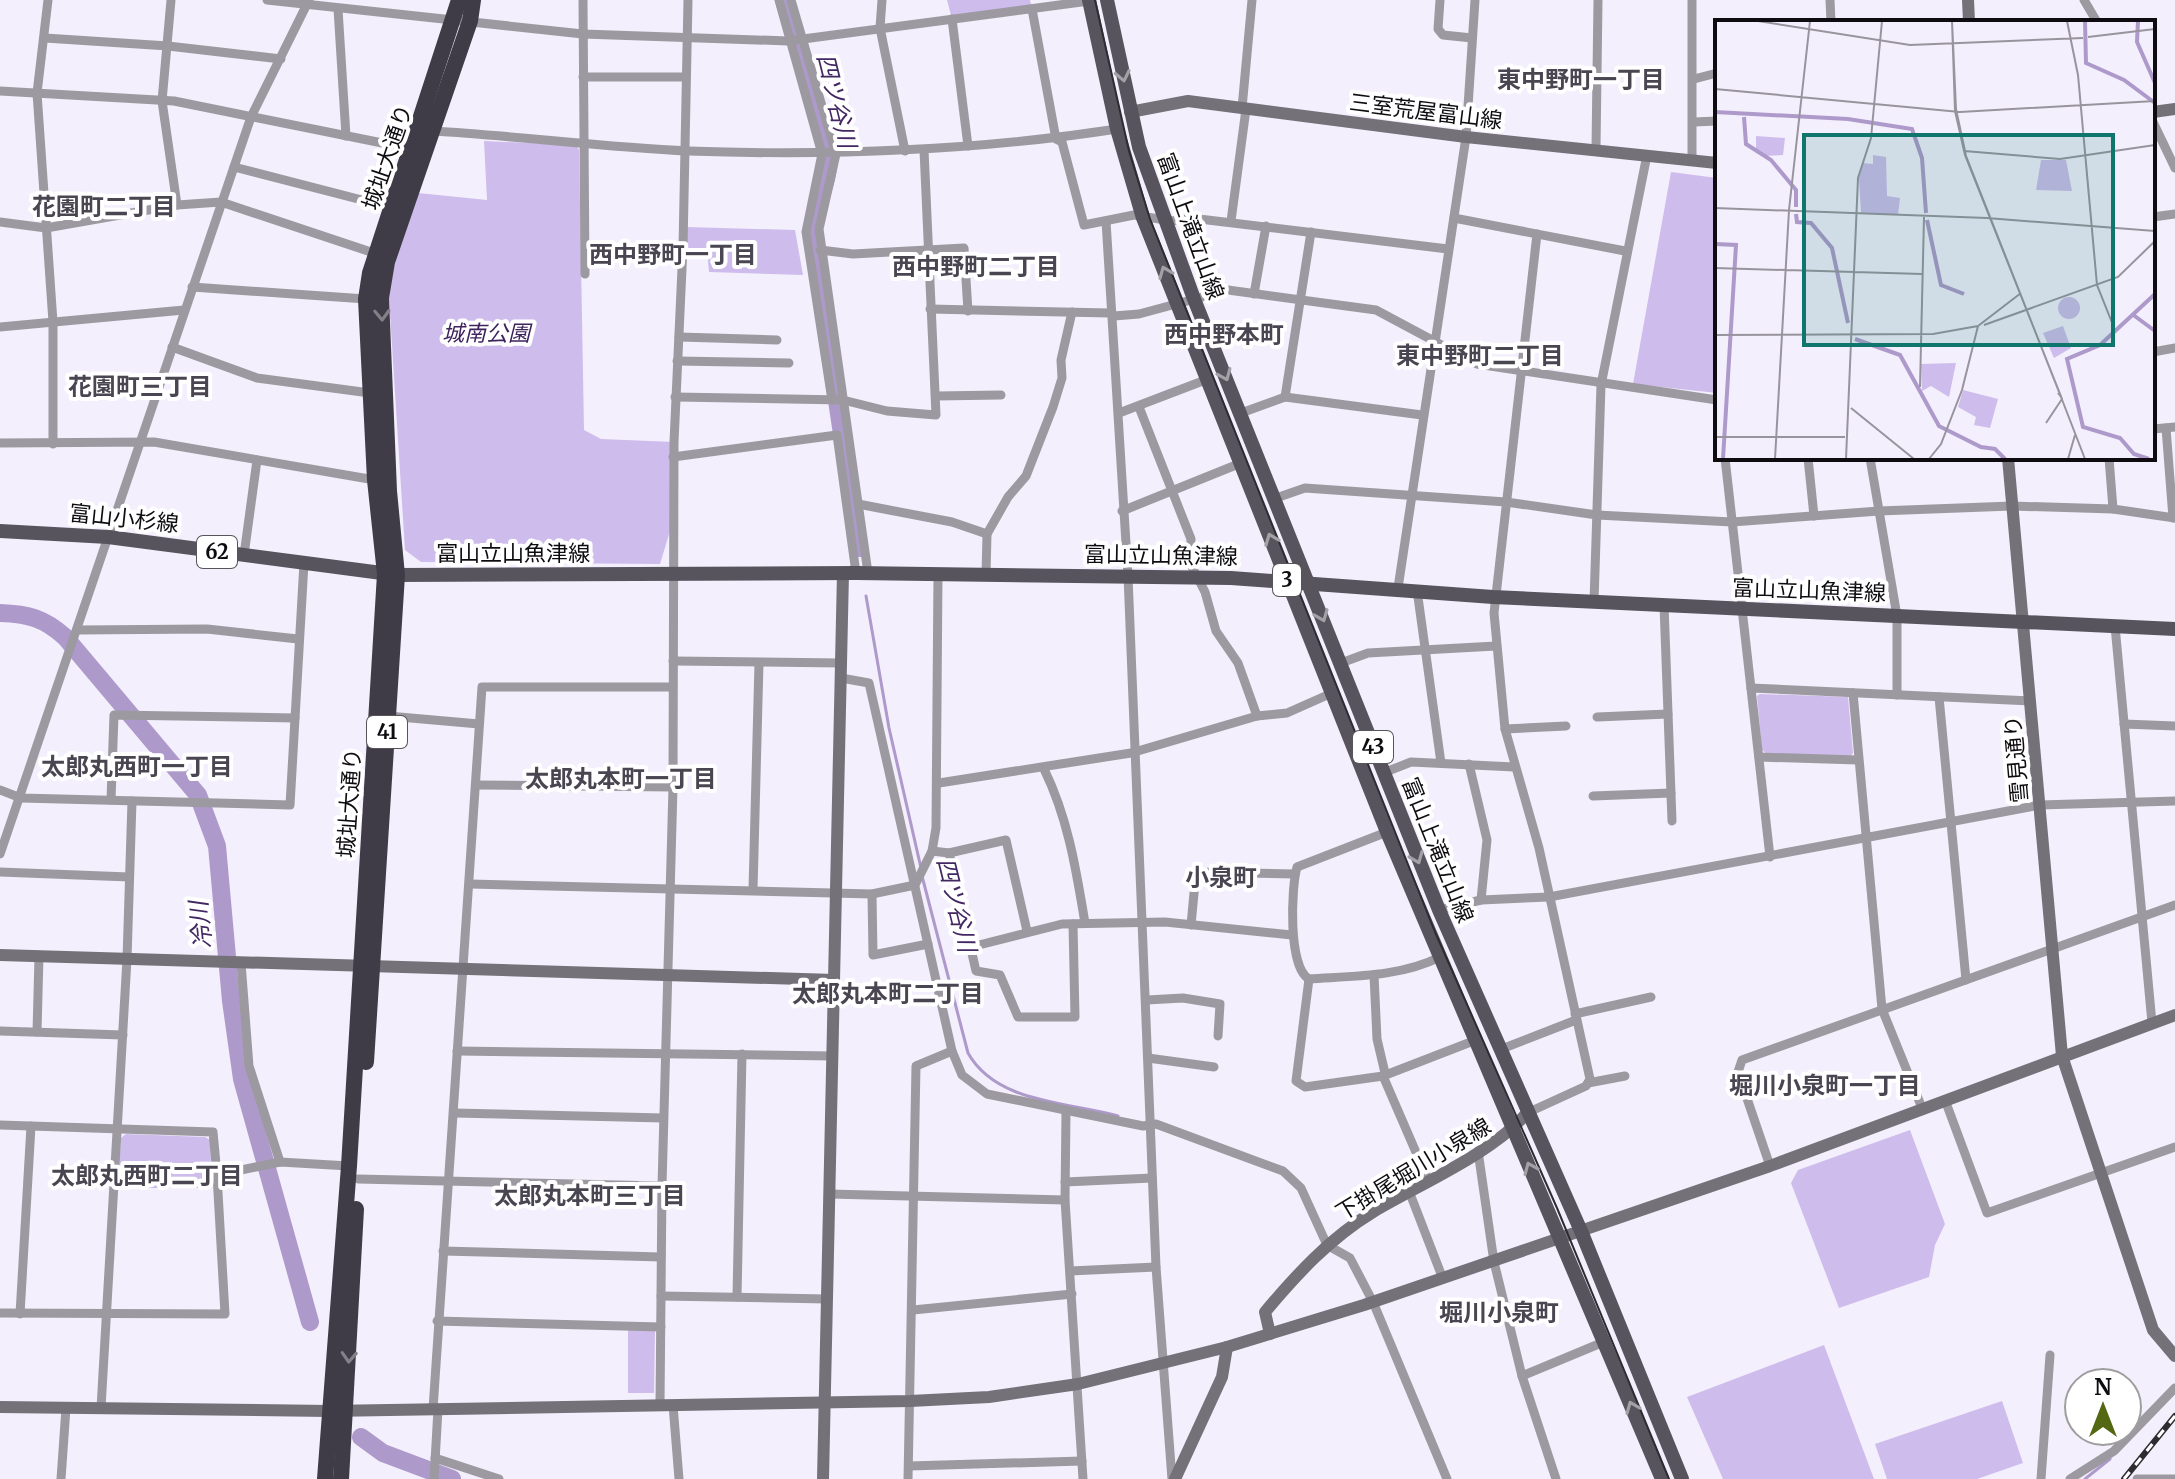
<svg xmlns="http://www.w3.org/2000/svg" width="2175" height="1479" font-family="Merriweather,'Noto Sans JP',serif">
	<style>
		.green { fill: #cebcec }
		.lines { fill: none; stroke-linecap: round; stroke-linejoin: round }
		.stream { stroke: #ad9acb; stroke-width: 3 }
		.river { stroke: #ad9acb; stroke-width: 18 }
		.street { stroke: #9c9aa0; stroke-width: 9 }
		.secondary { stroke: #747179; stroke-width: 12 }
		.primary { stroke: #58545e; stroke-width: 14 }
		.highway { stroke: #403c47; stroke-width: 16 }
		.tram { stroke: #2e2c31; stroke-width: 2 }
		.rail-casing { stroke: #2e2c31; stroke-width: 6 }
		.rail { stroke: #fff; stroke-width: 3; stroke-dasharray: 9; stroke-linecap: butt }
		.oneway { stroke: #a3a1a6 }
		.oneway2 { stroke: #838087 }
		.labels { text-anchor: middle; stroke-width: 8; stroke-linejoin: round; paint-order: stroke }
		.shield { fill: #fff; stroke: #565558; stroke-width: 2 }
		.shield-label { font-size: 20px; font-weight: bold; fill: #0e0c10 }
		.street-label { font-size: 22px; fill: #0e0c10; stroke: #fff }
		.park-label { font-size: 22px; font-style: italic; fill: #3e235f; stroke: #fff }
		.neighbourhood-label { font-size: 24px; font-weight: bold; fill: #4a4651; stroke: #fff }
		.water-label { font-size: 24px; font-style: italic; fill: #422763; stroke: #fff }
		.inset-river { fill: none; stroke: #ad9acb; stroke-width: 4 }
		.inset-road { fill: none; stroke: #98949e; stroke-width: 2 }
		.view { fill: #0f766e; fill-opacity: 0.15; stroke: #0f766e; stroke-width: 4 }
		.inset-edge { fill: none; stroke: #0e0c10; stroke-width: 4 }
	</style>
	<rect width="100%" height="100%" fill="#f4effc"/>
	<g class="green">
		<path d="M947 0H1030L1032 9 952 19Z"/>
		<path d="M484 141 576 145 579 150 584 430 601 439 674 442 673 521 660 564 421 562 405 550 389 298 393 263 418 193 487 200Z"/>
		<path d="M1671 172 1717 178V393L1633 384Z"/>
		<path d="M686 227 795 230 803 275 709 272 707 249H683Z"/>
		<path d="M1760 694 1848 697 1853 753 1850 757 1767 754 1762 750 1757 696Z"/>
		<path d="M1910 1130 1945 1224 1935 1245 1929 1277 1839 1308 1791 1183 1798 1170Z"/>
		<path d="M126 1134 205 1137 210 1140 212 1188H118L121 1138Z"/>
		<path d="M628 1330H655L654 1393H628Z"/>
		<path d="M1824 1345 1874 1479H1723L1687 1397Z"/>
		<path d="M2002 1401 2023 1463 1977 1479H1887L1875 1444Z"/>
	</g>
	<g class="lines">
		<g class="stream">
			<path d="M866 596 889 728 921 868"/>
			<path d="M922 876 968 1053C996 1103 1067 1102 1118 1116"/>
			<path d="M2085 1479 2110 1459"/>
		</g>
		<g class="river">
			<path d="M784 0 829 157C829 184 814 206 812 233L859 548"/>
			<path d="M0 613C28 614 44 618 65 637L198 795 217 846 231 1001 242 1079 310 1322"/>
			<path d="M361 1437 383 1453 452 1479"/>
		</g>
		<g class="street">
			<path d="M48 0 37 93 53 322V444"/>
			<path d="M171 0 162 101 177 205"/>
			<path d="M267 0 583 34 788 41 1089 1"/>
			<path d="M583 0 585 274"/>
			<path d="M779 0 822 154 806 232 832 400"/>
			<path d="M791 0 836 154 819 229 868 573"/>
			<path d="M882 0 880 28 905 151"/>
			<path d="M1440 0 1438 29 1443 35 1472 38"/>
			<path d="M1692 0V161"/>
			<path d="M1830 0 1831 22"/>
			<path d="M2084 0 2097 22"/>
			<path d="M338 9 346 136"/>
			<path d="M1032 9 1056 139 1062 142 1084 225 1134 215 1172 221 1191 218 1448 249"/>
			<path d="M952 19 968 146"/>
			<path d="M45 38 168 46 281 59"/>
			<path d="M583 77H686"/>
			<path d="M1694 79 1717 73"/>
			<path d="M0 91 174 101 412 149"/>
			<path d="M1242 108 1252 0"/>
			<path d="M1694 122 1717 121"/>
			<path d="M2153 122 2175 168"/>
			<path d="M433 131C518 136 603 147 688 151 832 156 975 151 1117 129"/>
			<path d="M1596 148 1598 0"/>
			<path d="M234 167 393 208"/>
			<path d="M2153 217 2175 214"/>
			<path d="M1454 218 1625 251"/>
			<path d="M1106 221 1128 576 1156 1267 1172 1479"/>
			<path d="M1231 221 1246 109"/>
			<path d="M0 222 46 228 177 205 221 202 377 254"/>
			<path d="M820 250 853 254 964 248 968 311"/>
			<path d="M192 287 366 299"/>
			<path d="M1254 294 1266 226"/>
			<path d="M930 309 1110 313 1114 316 1139 314 1228 290 1376 310 1477 364 1717 400"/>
			<path d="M0 327 184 310"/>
			<path d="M679 337 777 340"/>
			<path d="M172 347 257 378 370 393"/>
			<path d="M2153 352 2175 348"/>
			<path d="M677 361 789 363"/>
			<path d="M936 396 1001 395"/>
			<path d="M675 397 843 400 887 411 936 415 924 150"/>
			<path d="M1285 397 1311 232"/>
			<path d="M1119 413 1208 379"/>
			<path d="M1241 413 1285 397 1422 415"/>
			<path d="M2166 428 2173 518"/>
			<path d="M2153 429 2175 427"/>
			<path d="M0 443 154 442 375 480"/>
			<path d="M673 457 837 435 856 573"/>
			<path d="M1725 458 1770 857"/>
			<path d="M1808 458 1814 516"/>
			<path d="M1870 458 1897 616V695"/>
			<path d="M2109 458 2113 509"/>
			<path d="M1276 498 1305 488 1506 502 1597 515 1732 522 1879 511 2012 506 2113 509 2175 518"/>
			<path d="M858 504 952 522 987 534"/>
			<path d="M1122 511 1241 463"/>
			<path d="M244 555 257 460"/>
			<path d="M986 574 987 534 1008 497 1026 476 1053 407 1062 378 1061 360 1072 312"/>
			<path d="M1398 588 1466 137 1475 0"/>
			<path d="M1417 590 1441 763"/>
			<path d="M1594 602 1601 385 1647 155"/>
			<path d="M1664 605 1672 821"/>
			<path d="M2115 626 2152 1023"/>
			<path d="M78 630 207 629 298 639"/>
			<path d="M673 661 841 663"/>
			<path d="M1341 663 1368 653 1496 646"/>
			<path d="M841 678 869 683 952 1051 962 1075 987 1094 1143 1126 1156 1124 1283 1171 1301 1188 1327 1245 1350 1258 1373 1302 1447 1479"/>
			<path d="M1751 688 2031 701"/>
			<path d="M1853 693 1882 1009 1922 1108"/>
			<path d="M1939 697 1966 980"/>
			<path d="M388 716 479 724"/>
			<path d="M1257 716 1287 713 1332 693"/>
			<path d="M1597 717 1668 714"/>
			<path d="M2124 724 2175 726"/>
			<path d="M1505 729 1566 726"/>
			<path d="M1759 757 1858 760"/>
			<path d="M1469 764 1487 840 1481 900"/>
			<path d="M1044 769C1068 818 1076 869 1085 923"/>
			<path d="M1383 773 1411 762 1514 767"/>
			<path d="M939 783 1131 753 1257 716 1238 663 1216 631 1205 592 1190 563 1191 539 1139 407"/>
			<path d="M477 785 673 787"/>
			<path d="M0 790 21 798 290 805 304 563"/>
			<path d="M1593 796 1671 793"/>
			<path d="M111 800 114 715 295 718"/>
			<path d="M1387 832 1297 867C1291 888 1288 968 1309 979 1353 976 1400 977 1440 957"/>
			<path d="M932 851 949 853 1006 840 1027 931"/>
			<path d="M949 853 976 971 1000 975 1018 1017H1075L1073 924"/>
			<path d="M0 854 251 117 309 0"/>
			<path d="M0 872 129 877"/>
			<path d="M470 884 872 894 915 885 932 851 936 828 938 573"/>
			<path d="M753 890 759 663"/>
			<path d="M872 894 873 955 928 944"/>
			<path d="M1439 910 1481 900 1549 897 2040 805 2175 801"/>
			<path d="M1191 925 1196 872 1295 874"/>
			<path d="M971 947 1062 924 1165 922 1292 935"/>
			<path d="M241 963 249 1066 280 1162"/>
			<path d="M1374 975 1377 1039 1385 1073"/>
			<path d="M1309 979 1296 1081 1305 1087 1383 1076 1476 1040"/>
			<path d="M1147 1000 1183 998 1220 1004 1218 1036"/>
			<path d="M1575 1014 1651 997"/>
			<path d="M0 1031 123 1035"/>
			<path d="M37 1032 39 956"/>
			<path d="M1499 1050 1576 1020"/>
			<path d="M457 1051 833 1056"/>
			<path d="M1148 1058 1214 1067"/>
			<path d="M1383 1076 1428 1180"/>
			<path d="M1588 1083 1625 1076"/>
			<path d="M1945 1100 1987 1213 2175 1147"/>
			<path d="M1066 1111 1065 1200 1083 1479"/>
			<path d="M454 1113 663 1118"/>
			<path d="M1527 1113 1586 1086 1590 1079 1539 848 1505 729 1494 613 1537 234"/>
			<path d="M0 1125 213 1132 217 1175"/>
			<path d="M1478 1151 1494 1262 1522 1376 1556 1479"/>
			<path d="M1770 1166 1738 1072 1742 1060 2175 905"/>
			<path d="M358 1179 662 1186"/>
			<path d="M1065 1182 1152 1178"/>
			<path d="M1409 1191 1443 1279"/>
			<path d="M829 1194 1065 1200"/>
			<path d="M443 1251 661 1257"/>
			<path d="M1070 1271 1156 1267"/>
			<path d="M661 1296 827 1299"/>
			<path d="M737 1297 742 1054"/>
			<path d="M913 1310 1072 1294"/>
			<path d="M0 1313 225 1314 217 1175 280 1162 349 1166"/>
			<path d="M20 1314 31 1126"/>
			<path d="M437 1321 661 1327"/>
			<path d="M1522 1376 1606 1341"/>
			<path d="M660 1405 662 1186 673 787 674 442 683 247 688 0"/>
			<path d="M673 1405 679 1479"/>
			<path d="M101 1408 127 959 132 801"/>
			<path d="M433 1409 482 687H672"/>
			<path d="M435 1458 499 1479"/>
			<path d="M909 1466 1082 1461"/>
			<path d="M61 1479 66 1408"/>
			<path d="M434 1479 438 1409"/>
			<path d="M908 1479 916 1066 952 1051"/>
			<path d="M2041 1479 2050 1355"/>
			<path d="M2070 1479 2114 1451 2175 1388"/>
			<path d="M2137 1479H2175"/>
		</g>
		<g class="secondary">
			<path d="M1968 0 1969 22"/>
			<path d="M1130 112 1188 101 1466 137 1717 163"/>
			<path d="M2153 112 2175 109"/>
			<path d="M2008 458 2062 1056 2153 1330 2175 1356"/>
			<path d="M0 955 834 980"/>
			<path d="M1270 1334 1265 1312C1297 1274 1330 1238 1373 1212 1420 1184 1493 1153 1527 1113"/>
			<path d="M0 1407 329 1411 910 1401 989 1397 1078 1384 1227 1347 1364 1305 1770 1166 2175 1015"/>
			<path d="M823 1479 843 573"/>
			<path d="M1175 1479 1222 1377 1227 1347"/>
		</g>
		<g class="primary">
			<path d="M1089 0 1117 129 1143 218 1387 832 1662 1479"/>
			<path d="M1107 0 1139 147 1194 299 1439 910 1581 1231 1682 1479"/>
			<path d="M0 531 108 537 397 575 856 573 1231 578 1493 597 2175 629"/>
		</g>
		<g class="highway">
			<path d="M366 1062 397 575 389 491 381 298 387 262 470 21 473 0"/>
			<path d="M325 1479 349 1166 385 574 375 480 366 299 370 273 459 0"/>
			<path d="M341 1479 356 1209"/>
		</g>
		<path class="tram" d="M1095 0 1129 151 1150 219 1435 932 1557 1208 1669 1479"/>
		<defs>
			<path id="rail" d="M2124 1479 2175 1416"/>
		</defs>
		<use href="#rail" class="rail-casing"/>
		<use href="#rail" class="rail"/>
	</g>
	<defs><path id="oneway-chevron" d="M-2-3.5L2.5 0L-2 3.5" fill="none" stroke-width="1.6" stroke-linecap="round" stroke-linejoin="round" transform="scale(2)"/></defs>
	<g class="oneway">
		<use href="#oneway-chevron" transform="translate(1123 76) rotate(78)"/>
		<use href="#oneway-chevron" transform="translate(1165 272) rotate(-112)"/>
		<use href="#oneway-chevron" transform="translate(1225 375) rotate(67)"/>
		<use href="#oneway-chevron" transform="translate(1271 539) rotate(-111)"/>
		<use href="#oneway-chevron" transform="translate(1322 616) rotate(68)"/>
		<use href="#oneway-chevron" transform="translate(1417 858) rotate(68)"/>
		<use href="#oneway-chevron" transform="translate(1530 1168) rotate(-113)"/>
		<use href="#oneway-chevron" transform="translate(1632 1407) rotate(-112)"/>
	</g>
	<g class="oneway2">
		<use href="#oneway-chevron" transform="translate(382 315) rotate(88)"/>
		<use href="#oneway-chevron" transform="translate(349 1357) rotate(93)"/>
	</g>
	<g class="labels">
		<g class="shield">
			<rect x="197" y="536" width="40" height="32" rx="6"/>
			<rect x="1273" y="564" width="28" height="32" rx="6"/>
			<rect x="367" y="716" width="40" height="32" rx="6"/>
			<rect x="1353" y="731" width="40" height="32" rx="6"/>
		</g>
		<g class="shield-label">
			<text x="217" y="559">62</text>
			<text x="1287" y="587">3</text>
			<text x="387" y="739">41</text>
			<text x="1373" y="754">43</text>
		</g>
		<g class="street-label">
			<text transform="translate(1426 111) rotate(7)" y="8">三室荒屋富山線</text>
			<text transform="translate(387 157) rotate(-71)" y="8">城址大通り</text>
			<text transform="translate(1191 226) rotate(70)" y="8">富山上滝立山線</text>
			<text transform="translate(124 518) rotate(6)" y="8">富山小杉線</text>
			<text x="513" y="561">富山立山魚津線</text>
			<text transform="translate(1161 555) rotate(1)" y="8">富山立山魚津線</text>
			<text transform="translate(1809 590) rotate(2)" y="8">富山立山魚津線</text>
			<text transform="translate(2016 759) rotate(-95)" y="8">雪見通り</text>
			<text transform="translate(349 803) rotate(-86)" y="8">城址大通り</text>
			<text transform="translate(1438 850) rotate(68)" y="8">富山上滝立山線</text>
			<text transform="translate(1413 1169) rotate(-31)" y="8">下掛尾堀川小泉線</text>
		</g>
		<g class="park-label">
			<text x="486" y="341">城南公園</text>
		</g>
		<g class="neighbourhood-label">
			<text x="1581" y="88">東中野町一丁目</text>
			<text x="104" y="215">花園町二丁目</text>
			<text x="673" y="263">西中野町一丁目</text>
			<text x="976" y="275">西中野町二丁目</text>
			<text x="1224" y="343">西中野本町</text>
			<text x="1480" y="364">東中野町二丁目</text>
			<text x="140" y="395">花園町三丁目</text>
			<text x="137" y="775">太郎丸西町一丁目</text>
			<text x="621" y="787">太郎丸本町一丁目</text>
			<text x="1221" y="886">小泉町</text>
			<text x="888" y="1002">太郎丸本町二丁目</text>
			<text x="1825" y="1094">堀川小泉町一丁目</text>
			<text x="147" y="1184">太郎丸西町二丁目</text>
			<text x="590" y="1204">太郎丸本町三丁目</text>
			<text x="1499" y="1321">堀川小泉町</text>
		</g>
		<g class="water-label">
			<text transform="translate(836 101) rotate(76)" y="8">四ツ谷川</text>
			<text transform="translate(956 905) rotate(76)" y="8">四ツ谷川</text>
			<text transform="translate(201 925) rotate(-96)" y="8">冷川</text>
		</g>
	</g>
	<g transform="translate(1715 20)">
		<rect width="440" height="440" fill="#f4effc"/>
		<path d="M41 116 70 118 68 135 48 136 41 129ZM158 135 171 137 172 176 185 178 183 195 146 193 144 158 148 143 158 144ZM326 140H351L357 171 321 170ZM343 288a11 11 0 1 1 22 0a11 11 0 1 1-22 0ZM348 306 356 328 339 338 328 313ZM241 343 234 377 216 366 207 371 206 344ZM248 370 283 379 275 408 259 405 261 397 243 387Z" fill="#cebcec"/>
		<path class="inset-river" d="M370 1 371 43 409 60 440 83M423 1 422 22 440 63M0 92 133 99 197 109 207 138 211 193M29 97 31 124 56 140 81 170V187M81 194 82 202 96 203 117 228 133 303M212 200 226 265 249 274M0 224 21 225 8 439M417 294 440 311M140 319 185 335 224 406 266 427 280 429 290 439M434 439 419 434 405 418 368 407 352 339 385 325 440 274"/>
		<path class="inset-road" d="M43 1 195 25 368 18M237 1 241 89 251 136 346 377 343 373M237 1 240 91 250 135 347 379 331 403M352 1 363 55 382 265 400 310M373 17 440 9M0 69 245 92 440 81M249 131 345 139 440 125M0 188 272 198 440 211M74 190 95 1M0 248 207 254M269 305 403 257 440 221M0 315 218 314 263 306M205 367 209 197M346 377 370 439M136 388 199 439M0 417H130M60 439 74 190M131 439 143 158 156 118 167 1M214 439 226 424 247 370 263 306 306 273M353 439 360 415"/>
		<path class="view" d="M89 115H398V325H89Z"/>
		<rect width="440" height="440" class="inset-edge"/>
	</g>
	<g transform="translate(2103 1407)"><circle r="38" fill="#ffffff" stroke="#9f9e9f" stroke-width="2"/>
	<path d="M0-6L14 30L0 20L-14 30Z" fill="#546713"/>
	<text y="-12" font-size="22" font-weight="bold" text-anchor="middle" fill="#0e0c10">N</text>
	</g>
</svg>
